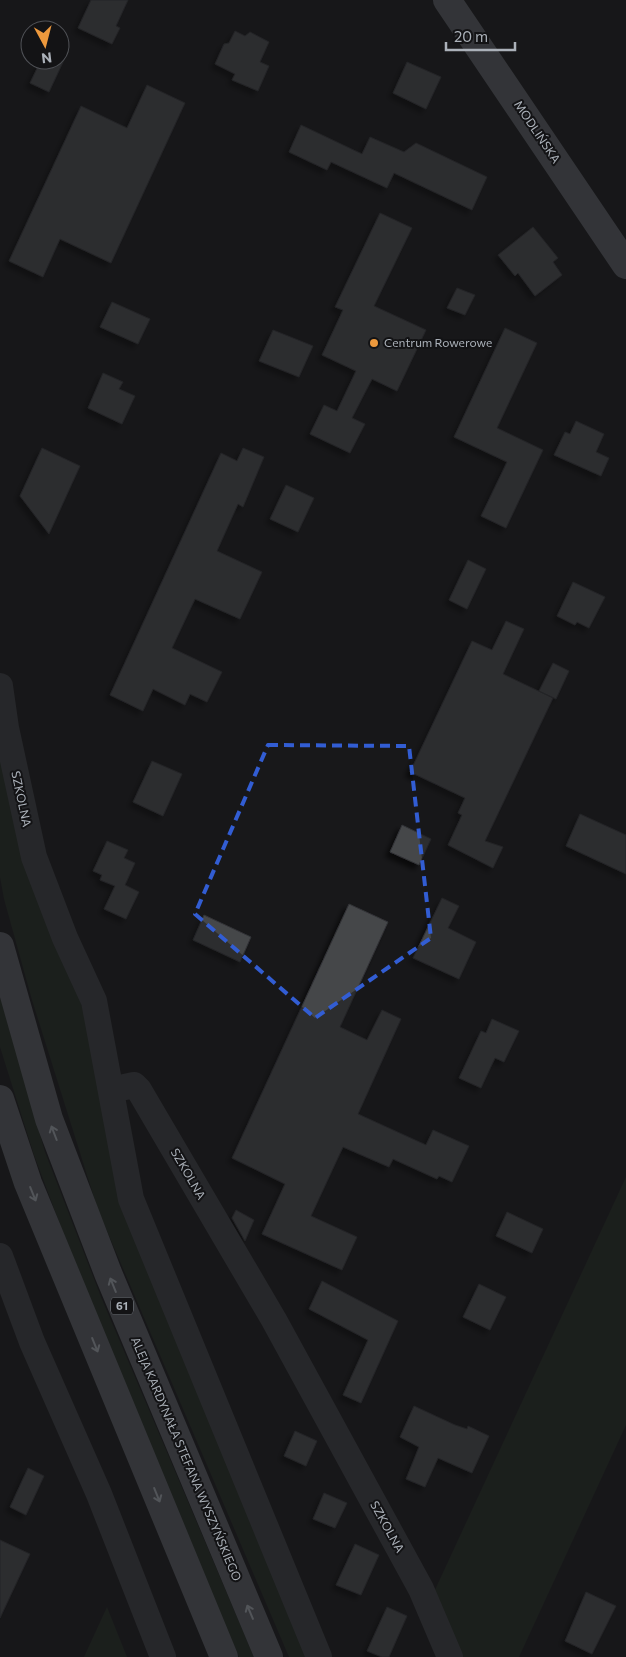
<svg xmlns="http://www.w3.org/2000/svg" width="626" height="1657" font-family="Commissioner,sans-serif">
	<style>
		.green { fill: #202820 }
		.building { fill: #45464a; stroke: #323336; filter: url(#shadow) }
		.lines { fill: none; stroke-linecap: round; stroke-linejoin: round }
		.minor { stroke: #393b3f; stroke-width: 26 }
		.major { stroke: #55585e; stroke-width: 28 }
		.oneway { stroke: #9a9fa7 }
		.marked { fill: none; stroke: #325dd3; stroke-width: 4; stroke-dasharray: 10 6; stroke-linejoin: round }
		.poi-dot { fill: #ed993d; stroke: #131315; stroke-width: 2 }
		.labels { text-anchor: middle; stroke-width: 4; stroke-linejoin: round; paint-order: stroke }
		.shield { fill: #131315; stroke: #7d8288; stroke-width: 1 }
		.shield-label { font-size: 11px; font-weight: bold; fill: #abb1b9 }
		.street-label { font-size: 12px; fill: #abb1b9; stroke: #131315 }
		.poi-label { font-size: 12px; fill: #abb1b9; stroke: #131315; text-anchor: start }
	</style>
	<defs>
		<filter id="shadow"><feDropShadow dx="-4.5" dy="4.5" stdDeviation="2.5" flood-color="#0009"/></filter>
	</defs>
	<rect width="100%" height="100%" fill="#18181a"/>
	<g class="green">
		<path d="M0 749 88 1025 102 1084 309 1657H289L98 1210 32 1000 4 899 0 877Z"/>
		<path d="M0 996 45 1152 101 1297 254 1657H239L172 1504 89 1302 34 1155 0 1047Z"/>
		<path d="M626 1177V1425L519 1657H460L434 1592Z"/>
		<path d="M107 1607 127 1657H84Z"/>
	</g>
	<g class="building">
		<path d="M91 0H128L116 26 120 28 112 44 78 28Z"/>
		<path d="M235 31 245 36 250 32 269 42 260 62 269 66 258 91 232 80 235 74 215 64 224 44 229 43Z"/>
		<path d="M41 60H64L49 92 30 83Z"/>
		<path d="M407 62 441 77 426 109 393 93Z"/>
		<path d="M147 85 185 103 111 263 60 239 43 277 9 261 81 106 127 128Z"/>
		<path d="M301 125 362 154 370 137 404 152 416 143 487 177 472 210 394 173 387 188 331 162 327 170 289 152Z"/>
		<path d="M380 213 412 228 374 306 426 330 397 391 372 379 352 418 365 424 350 453 310 434 324 405 337 411 356 371 322 355 343 310 335 307Z"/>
		<path d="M533 227 558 258 553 262 562 275 535 296 518 273 515 276 498 255Z"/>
		<path d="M457 288 475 295 465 315 447 308Z"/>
		<path d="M112 302 150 319 138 344 100 327Z"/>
		<path d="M505 328 537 343 497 428 543 450 506 528 481 516 507 462 454 437Z"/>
		<path d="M273 330 313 346 299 377 259 361Z"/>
		<path d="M103 373 123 382 119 389 135 396 122 424 88 408Z"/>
		<path d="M576 421 604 434 596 452 609 458 601 476 554 455 565 432 570 434Z"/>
		<path d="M42 448 80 466 49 534 20 496Z"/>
		<path d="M243 448 264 457 243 507 238 504 217 551 262 572 240 619 195 599 172 648 222 672 207 702 190 694 185 705 153 689 143 711 110 695 221 453 237 461Z"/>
		<path d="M286 485 314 498 298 532 270 519Z"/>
		<path d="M468 560 486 569 467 609 449 600Z"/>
		<path d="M573 582 605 597 589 628 577 622 575 625 557 616Z"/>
		<path d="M506 621 524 629 503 674 553 698 485 841 503 847 493 868 448 845 462 815 458 813 465 798 410 772 472 641 492 650Z"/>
		<path d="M553 663 569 671 556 699 539 691Z"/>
		<path d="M152 761 182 774 163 816 133 802Z"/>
		<path d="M580 814 626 835V874L566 846Z"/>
		<path d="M402 825 431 839 419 865 390 852Z"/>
		<path d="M107 841 128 850 124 858 135 863 125 885 139 892 126 919 104 909 115 886 100 880 102 875 93 871Z"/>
		<path d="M442 898 459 906 448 928 476 942 459 979 413 958Z"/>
		<path d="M349 904 388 922 340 1027 367 1040 382 1010 401 1019 358 1114 426 1145 433 1130 469 1146 452 1182 439 1176 437 1179 393 1159 389 1167 343 1147 311 1216 357 1237 342 1270 262 1234 285 1184 232 1158Z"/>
		<path d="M204 915 251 937 240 962 193 940Z"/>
		<path d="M492 1019 519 1031 504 1062 495 1058 481 1088 459 1078 481 1031 486 1033Z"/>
		<path d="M236 1210 254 1220 245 1241 232 1218Z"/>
		<path d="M507 1212 543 1229 532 1253 496 1236Z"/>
		<path d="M322 1281 398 1321 361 1403 343 1395 368 1340 309 1309Z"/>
		<path d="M479 1284 506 1297 490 1330 463 1317Z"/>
		<path d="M414 1406 455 1425 467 1429 468 1426 489 1436 472 1473 438 1458 425 1487 406 1479 419 1447 400 1437Z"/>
		<path d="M295 1431 317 1441 306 1466 284 1456Z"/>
		<path d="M28 1468 44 1476 26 1515 10 1507Z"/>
		<path d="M324 1493 347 1503 335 1528 313 1519Z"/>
		<path d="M0 1540 30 1554 0 1618Z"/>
		<path d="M355 1544 379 1555 361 1595 336 1585Z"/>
		<path d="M586 1592 616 1606 592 1654 565 1641Z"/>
		<path d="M387 1607 407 1616 389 1657H382L367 1651Z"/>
	</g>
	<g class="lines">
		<g class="minor">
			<path d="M0 686 6 728 34 857 65 938 94 1001 131 1199 319 1657"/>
			<path d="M111 1090 134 1085 139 1090 274 1320 421 1589 450 1657"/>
			<path d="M0 1256 32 1342 99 1494 163 1657"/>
		</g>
		<g class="major">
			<path d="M447 0 626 265"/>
			<path d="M0 946 49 1119 108 1273 269 1657"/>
			<path d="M0 1099 28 1183 224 1657"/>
		</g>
	</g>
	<defs><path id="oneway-shaft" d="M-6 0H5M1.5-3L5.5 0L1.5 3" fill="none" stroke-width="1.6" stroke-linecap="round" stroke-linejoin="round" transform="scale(1.25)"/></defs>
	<g class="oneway">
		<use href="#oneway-shaft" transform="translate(54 1133) rotate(-111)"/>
		<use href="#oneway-shaft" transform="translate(33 1194) rotate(68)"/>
		<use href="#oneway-shaft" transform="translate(113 1285) rotate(-112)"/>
		<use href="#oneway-shaft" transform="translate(95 1345) rotate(68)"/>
		<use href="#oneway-shaft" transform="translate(157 1495) rotate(68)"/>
		<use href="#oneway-shaft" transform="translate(250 1612) rotate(-113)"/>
	</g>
	<path d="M0 0H626V1657H0ZM268 745 409 746 431 938 315 1018 195 914Z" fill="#18181a" fill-opacity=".55" fill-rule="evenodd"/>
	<path class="marked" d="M268 745 409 746 431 938 315 1018 195 914Z"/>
	<circle class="poi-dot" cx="374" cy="343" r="5"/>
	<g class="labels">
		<rect class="shield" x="111" y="1297.5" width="22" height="17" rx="4"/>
		<g class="shield-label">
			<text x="122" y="1310">61</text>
		</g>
		<g class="street-label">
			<text transform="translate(537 132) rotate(56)" y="4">MODLIŃSKA</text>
			<text transform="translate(21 799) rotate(78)" y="4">SZKOLNA</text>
			<text transform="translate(188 1174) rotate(60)" y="4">SZKOLNA</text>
			<text transform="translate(186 1459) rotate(67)" y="4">ALEJA KARDYNAŁA STEFANA WYSZYŃSKIEGO</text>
			<text transform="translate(387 1527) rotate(61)" y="4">SZKOLNA</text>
		</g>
		<g class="poi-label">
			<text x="384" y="347">Centrum Rowerowe</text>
		</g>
	</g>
	<g transform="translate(45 45) rotate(173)"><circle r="24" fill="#131315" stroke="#505257"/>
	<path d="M0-4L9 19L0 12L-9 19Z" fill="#ed993d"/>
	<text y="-8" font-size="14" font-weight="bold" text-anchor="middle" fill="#abb1b9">N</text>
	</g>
	<path d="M446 42v8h69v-8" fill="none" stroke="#abb1b9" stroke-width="2.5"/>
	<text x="454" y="42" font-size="15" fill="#abb1b9" stroke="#131315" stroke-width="4" paint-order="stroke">20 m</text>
</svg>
